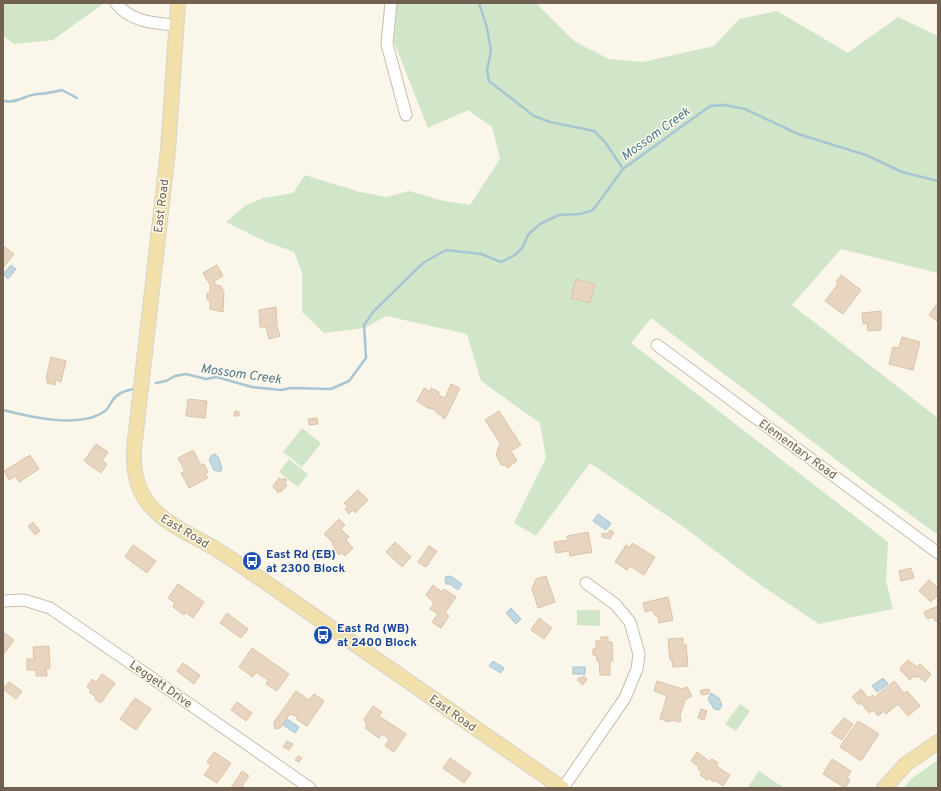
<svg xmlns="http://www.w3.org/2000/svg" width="941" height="791" font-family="Overpass,sans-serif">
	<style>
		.green { fill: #d1e6c9 }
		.water { fill: #c0d8e2; stroke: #a7c6d2 }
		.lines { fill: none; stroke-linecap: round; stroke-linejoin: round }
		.stream { stroke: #a7c6d2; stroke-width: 2.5 }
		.building { fill: #e7d5bf; stroke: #ddc3a6 }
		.minor-casing { stroke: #c8bdae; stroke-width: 13 }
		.major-casing { stroke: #d8d3ce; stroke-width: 16 }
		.minor { stroke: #fff; stroke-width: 11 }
		.major { stroke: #f1e0aa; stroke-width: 14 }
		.labels { text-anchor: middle; stroke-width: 3; stroke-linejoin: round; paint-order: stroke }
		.street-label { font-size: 12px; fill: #726150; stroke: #fdfaef }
		.transit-label { font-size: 12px; font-weight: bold; fill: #164399; stroke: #fdfaef; text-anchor: start }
		.water-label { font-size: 13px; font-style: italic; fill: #4f7889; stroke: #fdfaef }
	</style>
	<rect width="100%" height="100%" fill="#faf6e9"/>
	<g class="green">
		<path d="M3 3H104L53 40 14 44 3 36Z"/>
		<path d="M397 3H536L574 41 609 59 643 62 714 46 739 19 777 11 848 53 898 17 938 36V273L841 249 792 305 938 418V535L868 484 651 318 631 343 888 542 886 581 893 609 819 624 759 584 685 528 590 463 536 536 514 523 546 458 540 423 481 381 467 334 386 316 365 328 324 333 302 312V272L294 252 264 241 226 222 246 205 263 198 293 193 305 175 360 192 387 197 409 191 444 201 470 205 500 159 492 127 468 110 428 128 394 42Z"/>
		<path d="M302 428 321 443 302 467 283 452Z"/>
		<path d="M289 459 308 474 298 487 279 472Z"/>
		<path d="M577 610H600V626L577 625Z"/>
		<path d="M740 704 750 711 736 731 725 724Z"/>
		<path d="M938 760V788H904L911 779Z"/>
		<path d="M759 771 784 788 748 787Z"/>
	</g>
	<g class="water">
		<path d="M11 265 16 269 8 279 3 274Z"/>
		<path d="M215 454 219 458 222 469 220 472 214 470 209 460 212 455Z"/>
		<path d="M598 514 611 523 606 530 593 521Z"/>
		<path d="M451 576 462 584 458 590 450 584H446L445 577Z"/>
		<path d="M511 608 521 619 516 624 506 613Z"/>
		<path d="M493 661 504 668 501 673 489 666Z"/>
		<rect x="573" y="667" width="12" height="7"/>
		<path d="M883 678 888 684 877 692 872 686Z"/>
		<path d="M711 693 719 698 722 705 719 710 714 709 708 699Z"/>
		<path d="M287 719 299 727 295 733 283 725Z"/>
	</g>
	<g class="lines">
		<g class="stream">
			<path d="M479 3 487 28 491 51 487 70 489 81 534 116 550 122 594 131 605 142 623 169"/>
			<path d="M5 101C16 104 25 95 37 94 46 94 53 92 62 90L77 98"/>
			<path d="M156 383 166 381 175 376 186 374 206 379 216 377 252 387 281 390 291 388 331 389 349 381 366 358 364 325 374 311 423 263 446 250 481 254 501 262 515 255 523 247 528 235 540 224 559 215 580 214 593 210 623 169 710 106 725 105 745 109 798 134 866 155 902 172 938 181"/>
			<path d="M3 410C30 417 80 429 105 411 108 409 110 404 112 401 117 393 125 391 133 389"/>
		</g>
	</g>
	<g class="building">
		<path d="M5 247 14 254 3 268V249Z"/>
		<path d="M217 265 223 276 214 281 216 285 221 286 224 292 223 312 210 309V300H207V293L210 294V285L203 273Z"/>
		<path d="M841 275 861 290 843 314 825 301 838 284 836 282Z"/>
		<path d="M576 279 595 284 590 303 571 298Z"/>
		<path d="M936 305 938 306V322L929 315Z"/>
		<path d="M276 307 277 326 280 336 269 339 266 327H260L259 310Z"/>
		<path d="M881 311V330L868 331 867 323 863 324 862 313Z"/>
		<path d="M902 337 920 342 913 370 889 364 893 347 899 348Z"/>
		<path d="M51 357 66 361 61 382 56 380 55 385 47 383 48 379H46Z"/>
		<path d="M451 384 460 388 445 419 435 411 436 410 428 408 417 401 424 388 431 392V388L439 392 438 395 445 398Z"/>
		<path d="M188 399 207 401 205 418 186 416Z"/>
		<path d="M235 411 239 412V416H234Z"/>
		<path d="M499 411 521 445 511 451 517 461 507 468 505 464 502 466 496 455 500 443 485 420Z"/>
		<path d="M317 418 318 424 309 425 308 419Z"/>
		<path d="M96 444 108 452 102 461 107 464 101 473 84 461Z"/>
		<path d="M193 450 201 465 204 464 208 472 205 473 208 478 189 488 181 473 185 471 178 458Z"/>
		<path d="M30 455 39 469 19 482 16 476 9 480 4 471Z"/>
		<path d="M279 478 282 480 284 478 287 480 285 483 287 485 281 492 279 491 278 493 273 486Z"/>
		<path d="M358 490 368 500 355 513 353 510 349 514 345 509 348 506 344 503Z"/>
		<path d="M339 519 345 525 341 529 349 537 346 540 353 548 345 556 341 553 339 555 334 549 335 548 332 544 333 543 324 534Z"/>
		<path d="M33 522 40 531 35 535 28 526Z"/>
		<path d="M610 530 614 532 610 539 602 537V533L607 534Z"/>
		<path d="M588 532 592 552 570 556 569 551 556 553 554 542 568 540 567 536Z"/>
		<path d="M395 542 411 557 402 567 386 552Z"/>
		<path d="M632 543 655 557 644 575 630 566 627 570 615 562 626 545 630 548Z"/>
		<path d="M133 545 156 561 147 573 125 557Z"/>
		<path d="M429 546 437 551 426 567 418 562Z"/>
		<path d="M911 568 914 578 901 581 899 571Z"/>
		<path d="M546 576 555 602 538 608 532 589 536 579Z"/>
		<path d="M929 580 938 588V595L931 602 919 591Z"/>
		<path d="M178 584 204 602 193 618 185 612 184 615 173 607 175 603 168 598Z"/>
		<path d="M433 585 442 592 444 589 456 597 445 613 449 616 441 628 432 622 438 614 430 609 434 603 426 595Z"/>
		<path d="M668 597 673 620 659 623 658 617 654 614 653 610 645 612 643 603Z"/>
		<path d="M938 606V621L936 622 933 617 927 619 924 612Z"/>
		<path d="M227 613 248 629 241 638 220 623Z"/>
		<path d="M539 618 552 628 544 639 531 630Z"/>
		<path d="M3 632 14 640 3 655Z"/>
		<path d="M601 637H608V642H612L613 661H610V675H600L599 661H597L596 655H593V649L596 648V641H601Z"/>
		<path d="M683 638V645L686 644 688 666 673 667 672 660H670L668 639Z"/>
		<path d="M49 646 50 668 46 669 47 676H36V670H27V659H34L33 647Z"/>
		<path d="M252 648 289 674 277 691 266 684 268 680 256 672 253 677 239 667Z"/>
		<path d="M908 660 917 667 920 664 931 674 925 682 918 676 915 678 913 676 910 680 901 671 900 668Z"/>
		<path d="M183 663 200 675 194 684 177 671Z"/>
		<path d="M102 674 115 683 101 703 95 699 96 697 89 692 91 690 87 687 92 679 96 682Z"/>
		<path d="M584 676 587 679 583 685 577 680 580 677 582 678Z"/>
		<path d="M657 681 682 689 687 687 692 696 685 700 680 716 681 721 679 722 671 720 670 722 660 719 667 696 654 691Z"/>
		<path d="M894 681 904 693 907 691 920 706 908 716 898 704 886 714 884 711 878 716 873 710 869 713 861 703 859 705 852 697 861 689 868 698 873 695 875 697Z"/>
		<path d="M9 682 22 691 16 699 3 689Z"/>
		<path d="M706 689 710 690 708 694 702 695 700 691Z"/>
		<path d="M296 691 309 700 314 694 324 701 307 726 296 719 298 717 290 714 280 728 275 729 274 722Z"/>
		<path d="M135 698 151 709 136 730 120 719Z"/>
		<path d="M237 702 252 713 246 721 231 710Z"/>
		<path d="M373 706 382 712 379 716 406 734 394 752 385 746 389 739 382 734 379 738 365 728 367 726 364 719Z"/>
		<path d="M701 709 707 711 704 720 698 718Z"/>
		<path d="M844 718 853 724 842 740 831 733Z"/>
		<path d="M858 721 879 734 861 761 840 747Z"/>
		<path d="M287 741 293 744 289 750 283 747Z"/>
		<path d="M214 752 231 763 217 783 204 775 211 765 207 762Z"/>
		<path d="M697 752 709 761 712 759 718 763 716 766 730 775 723 786 715 780 714 782 708 778 707 780 700 775 702 772 698 769 699 767 691 761Z"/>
		<path d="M298 756 302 758 299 762 295 760Z"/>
		<path d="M450 758 471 773 464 783 443 768Z"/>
		<path d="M832 759 851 771 847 778 850 780 845 788 823 774Z"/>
		<path d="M242 771 249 776 242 786 245 788H231Z"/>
	</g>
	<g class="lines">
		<defs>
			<g id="minor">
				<path d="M116 3C131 22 153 23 175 25"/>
				<path d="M391 3 387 44 406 115"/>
				<path d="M657 345 938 553"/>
				<path d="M3 601 24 600 50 608 139 669 310 788"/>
				<path d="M563 788 625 698 637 669 639 654 630 622 615 604 586 583"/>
			</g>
			<g id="major">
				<path d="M178 3 168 150 134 449C131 507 165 521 209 545 225 554 240 565 255 575L562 788"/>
				<path d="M884 788 906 764 938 742"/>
			</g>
		</defs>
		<use href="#minor" class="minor-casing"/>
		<use href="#major" class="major-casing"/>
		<use href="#minor" class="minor"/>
		<use href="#major" class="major"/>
	</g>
	<defs>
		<symbol id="bus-disc" viewBox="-11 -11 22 22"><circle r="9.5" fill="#1a4fb4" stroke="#fdfaef"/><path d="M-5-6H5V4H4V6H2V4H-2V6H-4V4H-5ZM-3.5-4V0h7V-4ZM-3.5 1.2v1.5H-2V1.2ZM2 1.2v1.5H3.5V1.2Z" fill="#fff"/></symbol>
	</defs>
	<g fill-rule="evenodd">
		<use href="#bus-disc" x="241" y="550" width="22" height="22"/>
		<use href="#bus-disc" x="312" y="624" width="22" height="22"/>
	</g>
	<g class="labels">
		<g class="street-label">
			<text transform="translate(161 206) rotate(-83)" y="4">East Road</text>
			<text transform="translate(798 449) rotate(36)" y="4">Elementary Road</text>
			<text transform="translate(185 531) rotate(31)" y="4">East Road</text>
			<text transform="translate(161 684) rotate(35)" y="4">Leggett Drive</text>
			<text transform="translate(453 713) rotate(35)" y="4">East Road</text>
		</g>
		<g class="transit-label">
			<text x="266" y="558">East Rd (EB)<tspan x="266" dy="14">at 2300 Block</tspan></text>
			<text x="337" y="632">East Rd (WB)<tspan x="337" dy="14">at 2400 Block</tspan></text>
		</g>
		<g class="water-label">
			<text transform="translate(655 133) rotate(-36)" y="5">Mossom Creek</text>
			<text transform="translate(241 373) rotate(8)" y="5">Mossom Creek</text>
		</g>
	</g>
	<rect width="941" height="791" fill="none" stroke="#726150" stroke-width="8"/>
</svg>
